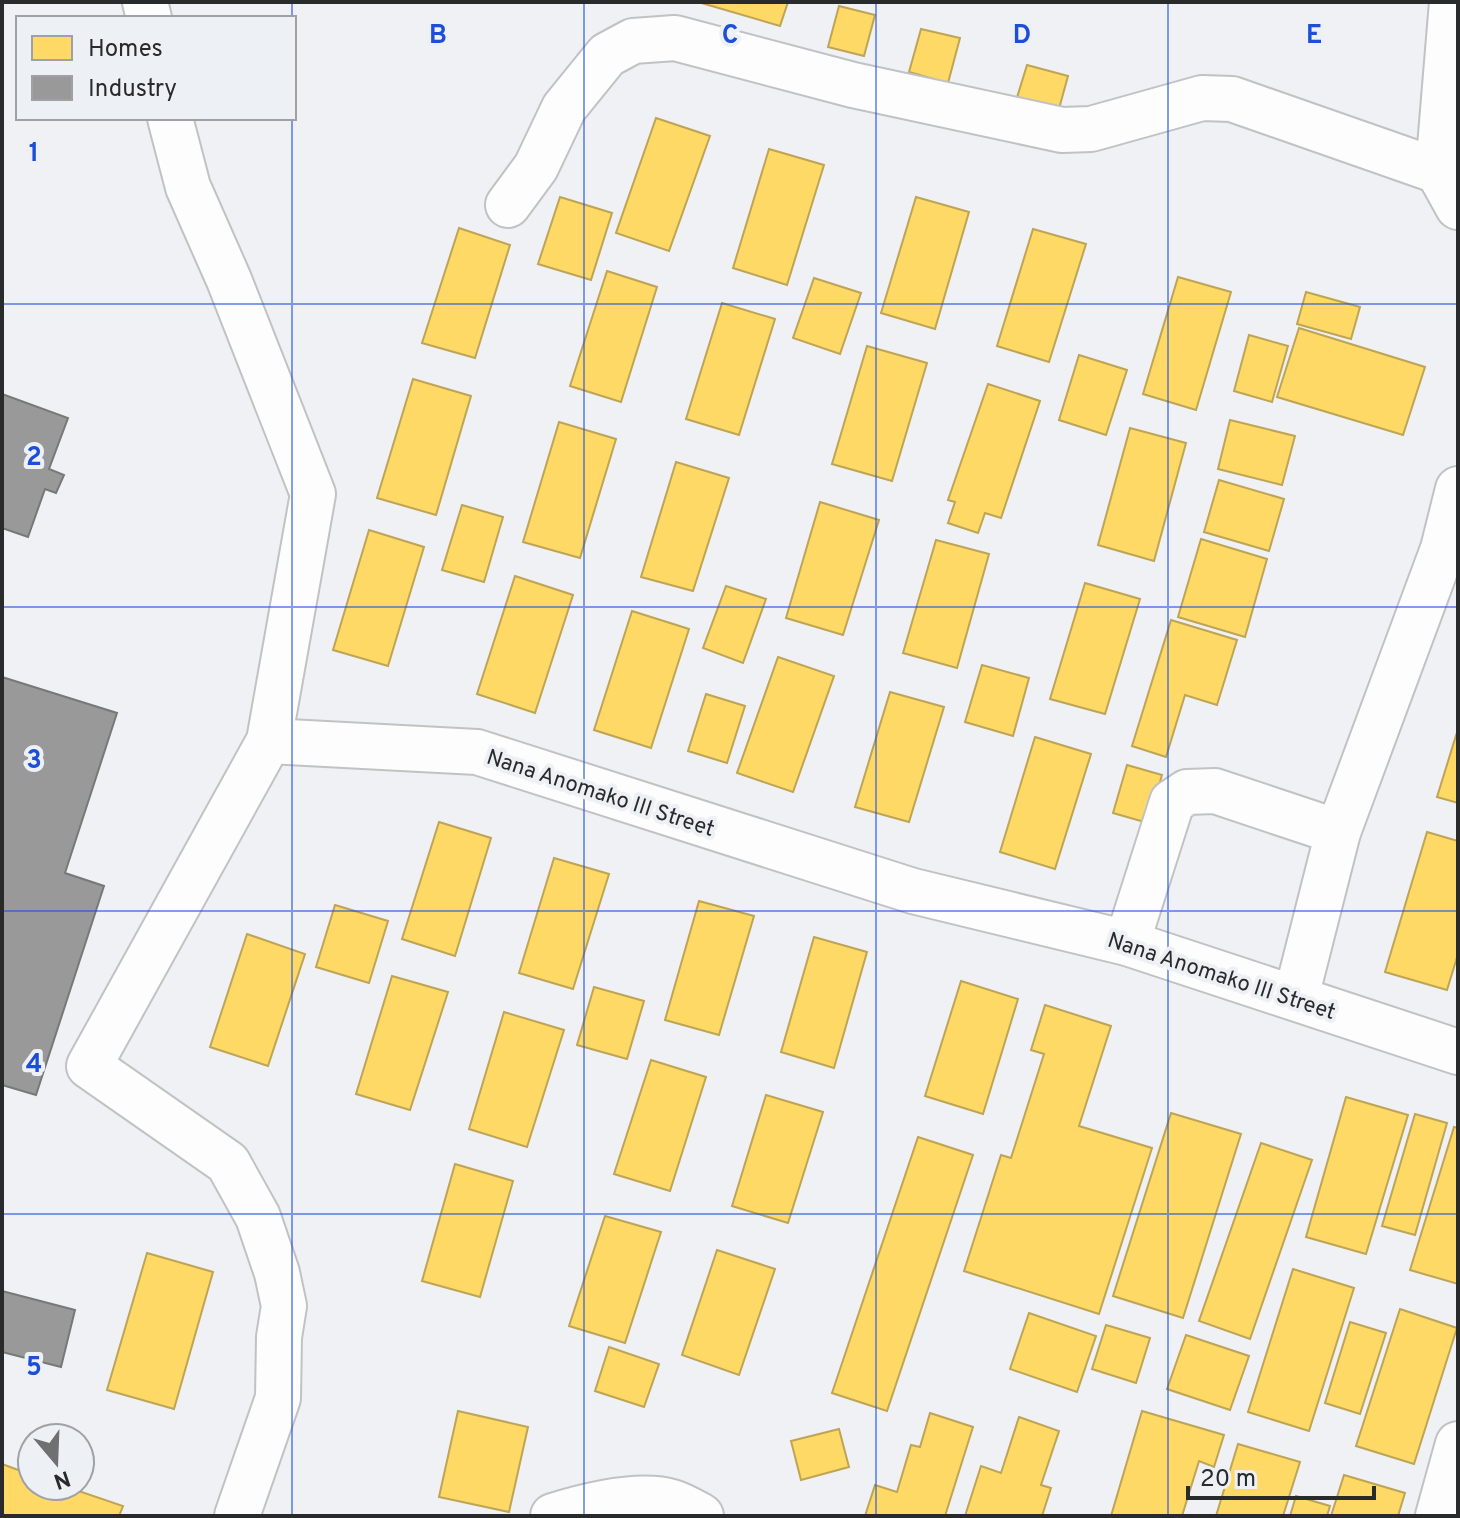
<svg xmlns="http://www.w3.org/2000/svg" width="1460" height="1518" font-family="Overpass,sans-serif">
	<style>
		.homes { fill: #ffd966; stroke: #bea455; stroke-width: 2 }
		.industry { fill: #999; stroke: #777878; stroke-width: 2 }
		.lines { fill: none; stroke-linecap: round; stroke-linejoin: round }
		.street-casing { stroke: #c0c2c4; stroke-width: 48 }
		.street { stroke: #fdfdfd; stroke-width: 44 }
		.grid { fill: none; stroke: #1d4ed8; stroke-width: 2; stroke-opacity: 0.55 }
		.labels { text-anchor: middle; stroke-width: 8; stroke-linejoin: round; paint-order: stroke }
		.street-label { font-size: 22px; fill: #282a2c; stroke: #edf1f6 }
		.grid-label { font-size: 26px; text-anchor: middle; font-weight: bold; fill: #1d4ed8; stroke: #edf1f6; stroke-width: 8; stroke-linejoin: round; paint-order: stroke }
	</style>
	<rect width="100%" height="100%" fill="#eff1f4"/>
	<g class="homes">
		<path d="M698 2H788L780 26Z"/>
		<path d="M839 6 875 15 864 56 828 47Z"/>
		<path d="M921 29 960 38 948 83 909 72Z"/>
		<path d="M1027 65 1068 76 1057 116 1015 104Z"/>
		<path d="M656 118 710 136 669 251 616 233Z"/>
		<path d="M769 149 824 165 787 285 733 268Z"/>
		<path d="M560 197 612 213 591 280 538 264Z"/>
		<path d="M916 197 969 212 935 329 881 313Z"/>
		<path d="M459 228 510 245 475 358 422 343Z"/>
		<path d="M1033 229 1086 244 1049 362 997 346Z"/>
		<path d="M607 271 657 287 621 402 570 386Z"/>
		<path d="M1178 277 1231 292 1196 410 1143 394Z"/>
		<path d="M814 278 861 293 840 354 793 338Z"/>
		<path d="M1306 292 1360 307 1351 339 1297 324Z"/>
		<path d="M722 303 775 319 739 435 686 419Z"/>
		<path d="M1299 328 1425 367 1403 435 1277 397Z"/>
		<path d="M1249 335 1288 346 1272 402 1234 391Z"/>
		<path d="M867 346 927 363 892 481 832 464Z"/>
		<path d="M1079 355 1127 370 1106 435 1059 420Z"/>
		<path d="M413 379 471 396 436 515 377 498Z"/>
		<path d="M988 384 1040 401 1001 518 985 513 978 533 948 523 955 502 948 500Z"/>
		<path d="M1230 420 1295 436 1282 485 1218 469Z"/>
		<path d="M559 422 616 439 580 558 523 542Z"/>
		<path d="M1130 428 1186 443 1154 561 1098 545Z"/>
		<path d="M676 462 729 478 693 591 641 577Z"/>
		<path d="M1219 480 1284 499 1269 551 1204 532Z"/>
		<path d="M820 502 879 520 843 635 786 618Z"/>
		<path d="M462 505 503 517 484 582 442 570Z"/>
		<path d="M369 530 424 547 388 666 333 650Z"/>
		<path d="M1201 539 1267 559 1245 637 1178 617Z"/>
		<path d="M936 540 989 554 957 668 903 653Z"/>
		<path d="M515 576 573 595 535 713 477 694Z"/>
		<path d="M1085 583 1140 599 1105 714 1050 699Z"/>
		<path d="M726 586 766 599 743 663 703 648Z"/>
		<path d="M632 611 689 629 651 748 594 730Z"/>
		<path d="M1171 620 1237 640 1217 705 1185 695 1166 757 1132 746Z"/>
		<path d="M778 657 834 676 793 792 737 773Z"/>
		<path d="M982 665 1029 678 1013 736 965 722Z"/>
		<path d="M890 692 944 707 909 822 855 807Z"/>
		<path d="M706 694 745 706 727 763 688 751Z"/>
		<path d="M1458 729V803L1437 797Z"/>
		<path d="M1035 737 1091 754 1055 869 1000 852Z"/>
		<path d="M1127 765 1162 775 1148 823 1113 813Z"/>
		<path d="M439 822 491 838 455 956 402 939Z"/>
		<path d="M1427 832 1458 841V954L1447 990 1385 972Z"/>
		<path d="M554 858 609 874 573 989 519 973Z"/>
		<path d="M699 901 754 916 719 1035 665 1020Z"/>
		<path d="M335 905 388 921 369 983 316 967Z"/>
		<path d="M247 934 305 954 268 1066 210 1047Z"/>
		<path d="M814 937 867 952 834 1068 781 1052Z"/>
		<path d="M392 976 448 992 410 1110 356 1094Z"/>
		<path d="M961 981 1018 999 983 1114 925 1096Z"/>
		<path d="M594 987 644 1001 627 1059 577 1045Z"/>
		<path d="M1045 1005 1111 1026 1079 1126 1152 1148 1099 1314 964 1271 1001 1155 1011 1158 1044 1054 1031 1050Z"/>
		<path d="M504 1012 564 1030 527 1147 469 1129Z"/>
		<path d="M651 1060 706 1077 670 1191 614 1174Z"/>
		<path d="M766 1095 823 1112 788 1223 732 1206Z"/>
		<path d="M1346 1097 1408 1115 1366 1254 1306 1237Z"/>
		<path d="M1171 1113 1241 1134 1183 1318 1113 1296Z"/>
		<path d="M1415 1114 1447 1123 1415 1235 1382 1226Z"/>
		<path d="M1454 1127 1458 1128V1284L1410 1270Z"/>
		<path d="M918 1137 973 1155 887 1411 832 1393Z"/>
		<path d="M1261 1143 1312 1160 1250 1339 1199 1321Z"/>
		<path d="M455 1164 513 1181 480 1297 422 1281Z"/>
		<path d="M605 1216 661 1232 625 1343 569 1326Z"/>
		<path d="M717 1250 775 1269 739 1375 682 1355Z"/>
		<path d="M147 1253 213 1272 174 1409 107 1390Z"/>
		<path d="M1293 1269 1354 1288 1309 1431 1248 1412Z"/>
		<path d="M1400 1309 1457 1328 1414 1464 1356 1446Z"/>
		<path d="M1029 1313 1096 1336 1077 1392 1010 1369Z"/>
		<path d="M1350 1322 1386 1333 1360 1414 1325 1403Z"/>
		<path d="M1106 1325 1150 1338 1136 1383 1092 1369Z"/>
		<path d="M1186 1335 1249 1356 1230 1410 1167 1389Z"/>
		<path d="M609 1347 659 1364 644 1407 595 1391Z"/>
		<path d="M458 1411 528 1427 509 1512 439 1497Z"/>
		<path d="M1142 1411 1224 1435 1214 1467 1199 1461 1182 1516H1111Z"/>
		<path d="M930 1413 973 1427 945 1516H865L875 1485 897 1492 911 1445 920 1447Z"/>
		<path d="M1019 1417 1059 1431 1041 1485 1051 1488 1042 1516H965L981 1466 1001 1473Z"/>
		<path d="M839 1429 849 1467 801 1480 791 1441Z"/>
		<path d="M1238 1444 1300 1462 1283 1516H1216Z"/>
		<path d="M2 1464 32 1475V1486H64L123 1506 119 1516H2Z"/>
		<path d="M1344 1475 1405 1493 1398 1516H1331Z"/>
		<path d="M1296 1496 1330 1506 1327 1516H1290Z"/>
	</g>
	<g class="industry">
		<path d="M2 394 68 418 49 469 64 475 56 493 45 489 28 537 2 528Z"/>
		<path d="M2 677 117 713 65 873 104 886 36 1095 2 1085Z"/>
		<path d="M2 1291 75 1310 61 1367 2 1352Z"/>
	</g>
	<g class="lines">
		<defs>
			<g id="street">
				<path d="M145 2 149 18"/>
				<path d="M1452 2 1438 171 1458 207"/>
				<path d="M170 118 188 187 229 280 313 494 269 741 89 1066 228 1163 258 1217 277 1273 284 1306 279 1337 278 1398 237 1516"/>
				<path d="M508 205 536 167 564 108 607 55 633 41 675 38 853 85 1062 130 1091 129 1202 98 1232 99 1438 171"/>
				<path d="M269 741 477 752 913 891 1127 943 1458 1052"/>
				<path d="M1338 832 1443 549 1458 489"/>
				<path d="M1127 943 1172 802 1187 792 1215 791 1338 832 1296 997"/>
				<path d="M553 1516C585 1506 639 1492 672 1502 682 1505 692 1511 701 1516"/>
				<path d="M1438 1516 1458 1444"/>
			</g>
		</defs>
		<use href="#street" class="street-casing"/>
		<use href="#street" class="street"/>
	</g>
	<path class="grid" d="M292 2V18M584 2V1516M876 2V1516M1168 2V1516M292 118V1516M2 304H1458M2 607H1458M2 911H1458M2 1214H1458"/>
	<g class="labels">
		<g class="street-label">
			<text transform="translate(601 792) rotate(18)" y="8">Nana Anomako III Street</text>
			<text transform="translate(1222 975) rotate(18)" y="8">Nana Anomako III Street</text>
		</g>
	</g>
	<g class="grid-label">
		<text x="438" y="43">B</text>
		<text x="730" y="43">C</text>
		<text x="1022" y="43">D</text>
		<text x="1314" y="43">E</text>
		<text x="34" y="161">1</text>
		<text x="34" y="465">2</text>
		<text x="34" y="768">3</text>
		<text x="34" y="1072">4</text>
		<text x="34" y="1375">5</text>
	</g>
	<rect width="1460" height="1518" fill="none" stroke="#282a2c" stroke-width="8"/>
	<rect x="16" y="16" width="280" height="104" fill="#edf1f6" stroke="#9ea1a5" stroke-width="2"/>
	<rect x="32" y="36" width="40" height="24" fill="#ffd966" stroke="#9ea1a5" stroke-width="2"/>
	<text x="88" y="56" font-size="24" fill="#282a2c">Homes</text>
	<rect x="32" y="76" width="40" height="24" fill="#999999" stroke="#9ea1a5" stroke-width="2"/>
	<text x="88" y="96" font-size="24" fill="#282a2c">Industry</text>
	<g transform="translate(56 1462) rotate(161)"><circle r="38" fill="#edf1f6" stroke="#9ea1a5" stroke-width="2"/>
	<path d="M0-6L14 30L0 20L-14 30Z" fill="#6e7072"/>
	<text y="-12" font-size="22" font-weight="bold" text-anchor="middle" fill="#282a2c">N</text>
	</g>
	<path d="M1188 1486v12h186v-12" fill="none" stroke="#282a2c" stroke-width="4"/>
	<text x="1200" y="1486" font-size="24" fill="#282a2c" stroke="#edf1f6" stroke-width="6" paint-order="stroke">20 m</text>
</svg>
